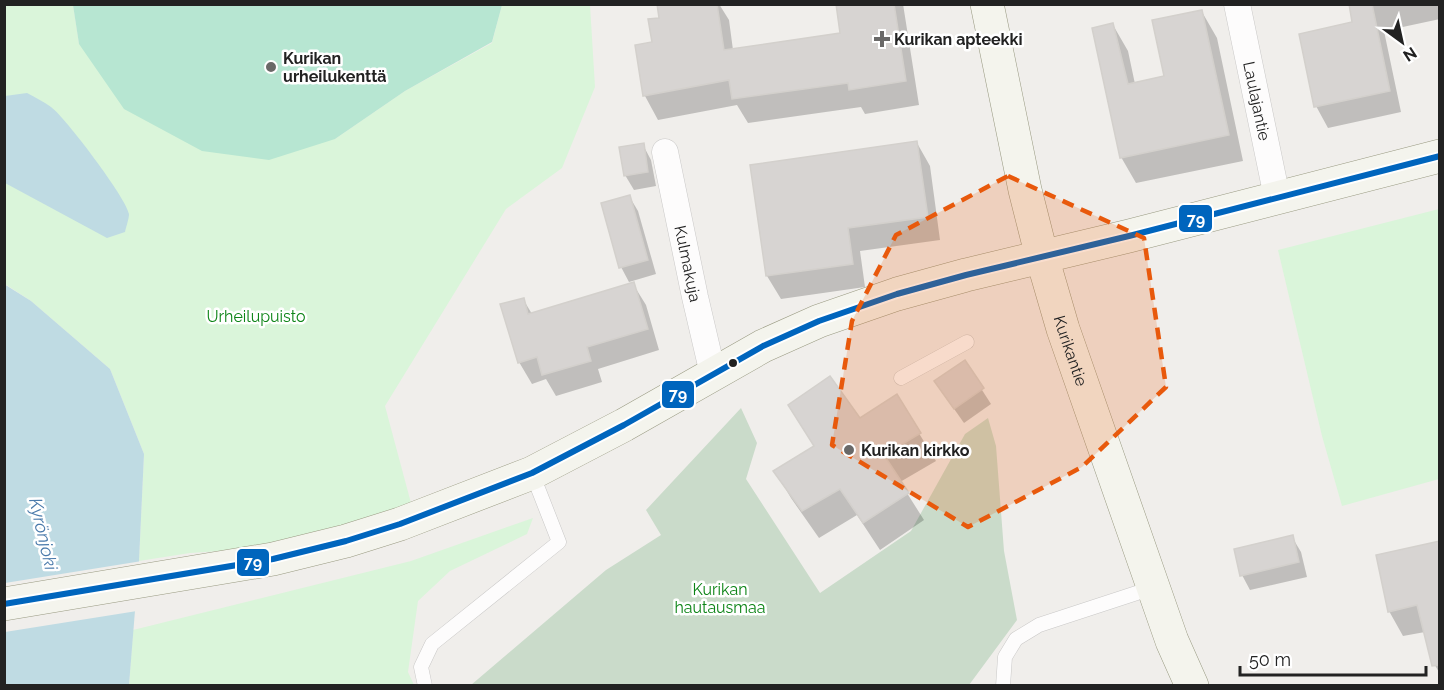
<svg xmlns="http://www.w3.org/2000/svg" width="1444" height="690" font-family="Raleway,sans-serif">
	<style>
		.cemetery { fill: #cadbca }
		.park { fill: #daf5da }
		.pitch { fill: #b7e6d2 }
		.water { fill: #bfdbe3 }
		.pier { fill: #f0eeeb }
		.shadow { fill: #0003 }
		.building { fill: #d7d4d2; stroke: #d3d0cc; stroke-width: 1.5 }
		.lines { fill: none; stroke-linecap: round; stroke-linejoin: round }
		.lane-casing { stroke: #c9c8c7; stroke-width: 15 }
		.street-casing { stroke: #c9c8c7; stroke-width: 27 }
		.secondary-casing { stroke: #999a82; stroke-width: 34 }
		.lane { stroke: #fdfcfc; stroke-width: 14 }
		.street { stroke: #fdfcfc; stroke-width: 26 }
		.secondary { stroke: #f4f4ed; stroke-width: 33 }
		.bus-1-casing { stroke: #fff; stroke-width: 10 }
		.bus-1 { stroke: #0065bd; stroke-width: 6 }
		.marked { fill: #e8590c; fill-opacity: 0.2; stroke: #e8590c; stroke-width: 4.5; stroke-dasharray: 12 8; stroke-linejoin: round }
		.poi-dot { fill: #6a6968; stroke: #fff; stroke-width: 2 }
		.bus-dot { fill: #222; stroke: #fff; stroke-width: 2 }
		.labels { text-anchor: middle; stroke-width: 5; stroke-linejoin: round; paint-order: stroke }
		.poi-label { font-size: 16px; font-weight: bold; fill: #222; stroke: #fff; text-anchor: start }
		.street-label { font-size: 16px; fill: #222; stroke: #fff }
		.park-label { font-size: 16px; fill: #0c8416; stroke: #fff }
		.water-label { font-size: 18px; font-style: italic; fill: #4a7aab; stroke: #fff }
		.line-badge { stroke: #fff; stroke-width: 2 }
		.badge-label { font-size: 16px; text-anchor: middle; font-weight: bold; fill: #fff }
	</style>
	<rect width="100%" height="100%" fill="#f0eeeb"/>
	<path class="cemetery" d="M741 408 757 443 746 479 820 593 911 531 965 434 988 418 996 446 1004 551 1017 620 969 685H471L606 570 661 535 646 510Z"/>
	<g class="park">
		<path d="M20 4 73 5 79 44 335 139 405 91 492 43 502 5H590L595 87 562 168 506 209 385 406 411 503 340 528 236 550 190 553 139 561 144 454 110 369 31 301 5 284 4 6Z"/>
		<path d="M1439 209V479L1342 506 1322 436 1278 250Z"/>
		<path d="M533 518 527 534 450 571 418 601 408 672 414 685 129 686 133 630 411 561Z"/>
	</g>
	<path class="pitch" d="M73 5V4L502 5 492 42 405 91 335 139 269 160 202 151 124 109 79 44Z"/>
	<g class="water">
		<path d="M27 93C35 97 44 102 51 107 65 117 127 199 129 214 129 219 126 227 125 232L107 238 5 183V96Z"/>
		<path d="M4 284 31 301 110 369 144 454 139 561 129 685H5Z"/>
	</g>
	<path class="pier" d="M142 561 137 611 5 632V583Z"/>
	<g class="shadow">
		<path d="M658 4H719L729 20 733 50 842 34 837 4H903L919 105 865 114 861 107 748 123 737 105 658 120 645 96 654 44 661 19Z"/>
		<path d="M1350 4H1440V19L1384 31 1401 112 1328 128 1316 106 1354 24Z"/>
		<path d="M1202 12 1217 38 1243 161 1136 183 1121 157 1113 25 1128 51 1135 84 1166 77Z"/>
		<path d="M917 143 930 166 940 240 860 251 865 287 781 299 767 276Z"/>
		<path d="M643 145 651 160 656 186 634 190 625 175Z"/>
		<path d="M629 196 638 211 656 274 629 282 621 267Z"/>
		<path d="M633 284 646 305 659 350 598 369 602 382 556 396 546 379 532 384 519 362 523 299 532 314Z"/>
		<path d="M964 362 991 404 964 423 945 396Z"/>
		<path d="M896 396 936 461 900 482 924 520 880 550 857 515 819 538 791 498 775 471Z"/>
		<path d="M1292 537 1301 552 1307 577 1250 590 1242 575Z"/>
		<path d="M1440 543V674L1432 660 1425 632 1403 636 1389 611Z"/>
	</g>
	<g class="building">
		<path d="M657 4H717L724 50 840 33 836 4H894L906 81 849 90 848 83 732 99 729 80 643 96 635 45 652 42 648 19 659 18Z"/>
		<path d="M1349 4H1372L1390 91 1314 107 1299 34 1352 22Z"/>
		<path d="M1202 10 1229 135 1120 158 1092 28 1113 23 1128 84 1164 76 1152 20Z"/>
		<path d="M917 141 928 217 848 228 853 264 766 276 750 165Z"/>
		<path d="M644 143 648 172 624 176 619 147Z"/>
		<path d="M630 195 648 260 619 268 601 203Z"/>
		<path d="M634 282 648 329 587 347 591 361 542 375 537 357 518 363 500 304 524 298 528 314Z"/>
		<path d="M965 360 984 388 954 409 934 381Z"/>
		<path d="M830 376 860 418 897 394 921 433 884 455 909 493 863 523 840 489 802 511 773 471 814 446 788 405Z"/>
		<path d="M1293 535 1299 562 1240 576 1234 549Z"/>
		<path d="M1440 541V665L1432 666 1417 605 1388 612 1376 555Z"/>
	</g>
	<g class="lines">
		<defs>
			<g id="lane">
				<path d="M901 378 967 342"/>
				<path d="M425 686 421 667 432 644 559 542 532 473"/>
				<path d="M1003 686 1005 657 1016 639 1039 625 1152 588"/>
			</g>
			<g id="street">
				<path id="s1" d="M1237 4 1277 197"/>
				<path id="s2" d="M665 152 695 297 713 374"/>
			</g>
			<g id="secondary">
				<path id="s3" d="M987 4 1025 190 1042 257 1063 329 1172 641 1192 686"/>
				<path d="M4 604 273 559 346 541 400 524 532 473 624 425 763 346 819 321 897 294 966 275 1129 236 1440 156"/>
			</g>
		</defs>
		<use href="#lane" class="lane-casing"/>
		<use href="#street" class="street-casing"/>
		<use href="#secondary" class="secondary-casing"/>
		<use href="#lane" class="lane"/>
		<use href="#street" class="street"/>
		<use href="#secondary" class="secondary"/>
		<defs>
			<path id="bus-1" d="M4 604 273 559 346 541 400 524 532 473 624 425 763 346 819 321 897 294 966 275 1129 236 1440 156"/>
		</defs>
		<use href="#bus-1" class="bus-1-casing"/>
		<use href="#bus-1" class="bus-1"/>
	</g>
	<path class="marked" d="M1008 176 1144 238 1166 387 1082 467 968 527 832 445 852 321 896 235Z"/>
	<g class="poi-dot">
		<path d="M879 30h6v6h6v6h-6v6h-6v-6h-6v-6h6z"/>
		<circle cx="271" cy="67" r="6"/>
		<circle cx="849" cy="450" r="6"/>
	</g>
	<circle class="bus-dot" cx="733" cy="363" r="5"/>
	<g class="labels">
		<g class="poi-label">
			<text x="894" y="45">Kurikan apteekki</text>
			<text x="283" y="64">Kurikan<tspan x="283" dy="18">urheilukenttä</tspan></text>
			<text x="861" y="456">Kurikan kirkko</text>
		</g>
		<g class="street-label">
			<text dy="6" stroke="none"><textPath href="#s1" startOffset="99">Laulajantie</textPath></text>
			<text dy="6" stroke="none"><textPath href="#s2" startOffset="114">Kulmakuja</textPath></text>
			<text dy="6" stroke="none"><textPath href="#s3" startOffset="357">Kurikantie</textPath></text>
		</g>
		<g class="park-label">
			<text x="256" y="322">Urheilupuisto</text>
			<text x="720" y="595">Kurikan<tspan x="720" dy="18">hautausmaa</tspan></text>
		</g>
		<g class="water-label">
			<text transform="translate(43 534) rotate(77)" y="6">Kyrönjoki</text>
		</g>
	</g>
	<g class="line-badge">
		<rect x="1178" y="204" width="35" height="29" rx="6" fill="#0065bd"/>
		<rect x="661" y="380" width="34" height="29" rx="6" fill="#0065bd"/>
		<rect x="236" y="548" width="34" height="29" rx="6" fill="#0065bd"/>
	</g>
	<g class="badge-label">
		<text x="1196" y="225">79</text>
		<text x="678" y="400">79</text>
		<text x="253" y="568">79</text>
	</g>
	<rect width="1444" height="690" fill="none" stroke="#222222" stroke-width="12"/>
	<g transform="translate(1402 42) rotate(147)" stroke="#ffffff" stroke-width="4.5" paint-order="stroke">
	<path d="M0-4.5L10 22L0 15L-10 22Z" fill="#222222"/>
	<text y="-9" font-size="16" font-weight="bold" text-anchor="middle" fill="#222222">N</text>
	</g>
	<path d="M1240 666v9h186v-9" fill="none" stroke="#222222" stroke-width="3"/>
	<text x="1249" y="666" font-size="18" fill="#222222" stroke="#ffffff" stroke-width="4.5" paint-order="stroke">50 m</text>
</svg>
